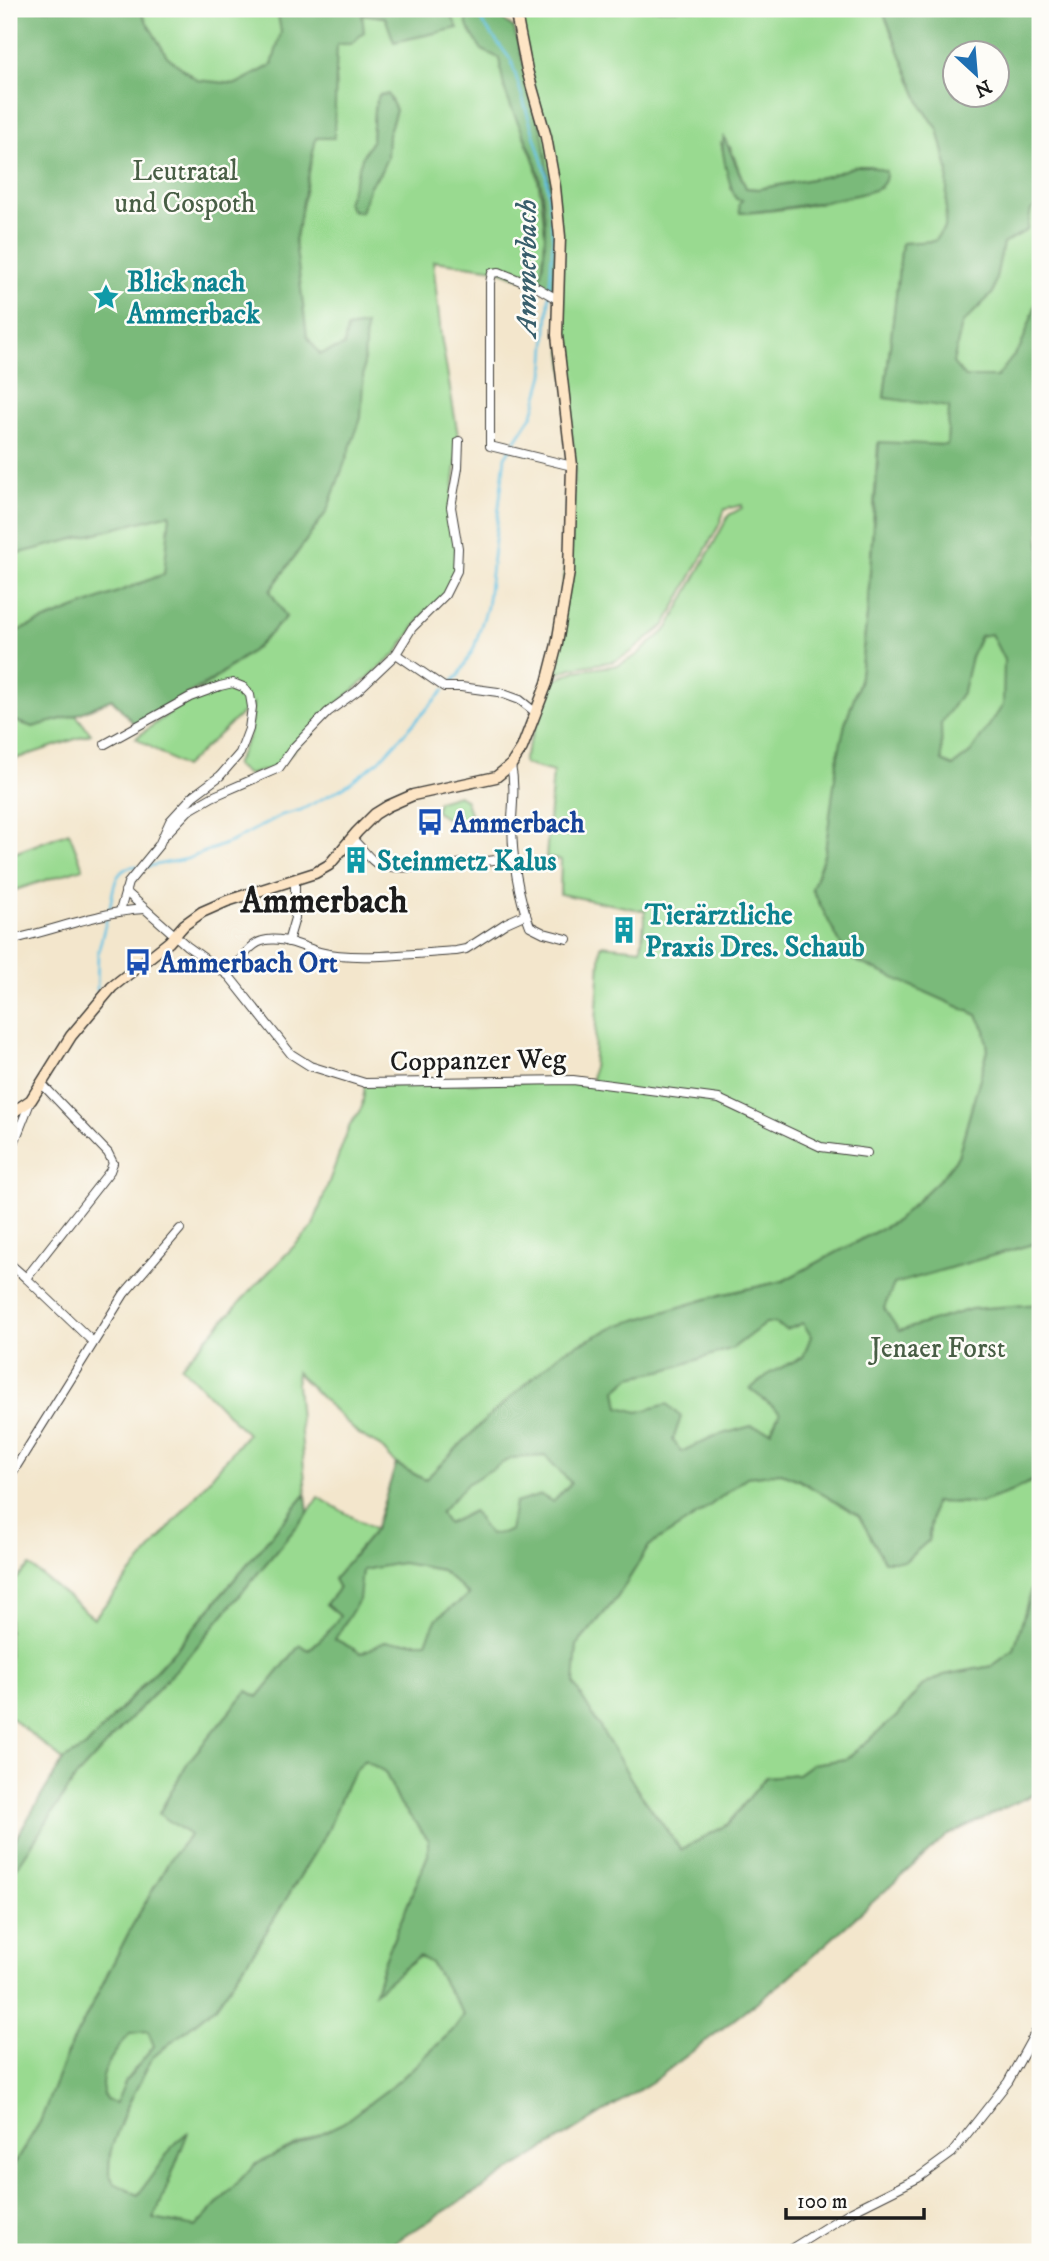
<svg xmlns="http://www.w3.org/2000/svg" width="1049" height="2261" font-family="'IM FELL DW Pica',serif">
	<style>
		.green { fill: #99da90; stroke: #5a7b56; stroke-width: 2; fill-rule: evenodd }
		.forest { fill: #7aba7a; stroke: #4b6b4b; stroke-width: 2; fill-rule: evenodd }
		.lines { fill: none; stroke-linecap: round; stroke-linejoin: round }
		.stream { stroke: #65c3e4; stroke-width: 2.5 }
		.street-casing { stroke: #3c3a36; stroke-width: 10 }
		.secondary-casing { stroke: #3c3a36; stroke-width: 13 }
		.street { stroke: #fff; stroke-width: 8 }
		.secondary { stroke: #fde5c5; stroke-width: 10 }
		.labels { text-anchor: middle; stroke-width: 5; stroke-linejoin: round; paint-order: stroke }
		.park-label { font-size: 28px; fill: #485e45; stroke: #fdfcf7 }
		.culture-label { font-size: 28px; font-weight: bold; fill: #0d838f; stroke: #fdfcf7; text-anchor: start }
		.transit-label { font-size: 28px; font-weight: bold; fill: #164399; stroke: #fdfcf7; text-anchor: start }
		.street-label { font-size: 28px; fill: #1c1c1c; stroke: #fdfcf7 }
		.water-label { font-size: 30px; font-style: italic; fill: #395f6c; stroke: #fdfcf7 }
		.district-label { font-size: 35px; font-weight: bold; fill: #1c1c1c; stroke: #fdfcf7 }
	</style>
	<rect width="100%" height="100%" fill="#fdfcf7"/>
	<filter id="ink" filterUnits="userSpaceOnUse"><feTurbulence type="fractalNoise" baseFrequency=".0143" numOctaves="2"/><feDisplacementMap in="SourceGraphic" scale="14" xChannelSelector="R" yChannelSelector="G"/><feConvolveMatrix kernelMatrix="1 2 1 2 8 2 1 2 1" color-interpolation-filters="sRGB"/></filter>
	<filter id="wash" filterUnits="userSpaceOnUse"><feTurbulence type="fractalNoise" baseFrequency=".00686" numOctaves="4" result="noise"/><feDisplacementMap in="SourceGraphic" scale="28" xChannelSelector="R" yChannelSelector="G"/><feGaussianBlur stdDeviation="1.57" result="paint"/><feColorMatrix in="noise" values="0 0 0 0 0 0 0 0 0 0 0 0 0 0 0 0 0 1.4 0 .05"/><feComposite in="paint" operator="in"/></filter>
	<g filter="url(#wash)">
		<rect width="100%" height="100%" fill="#f3e6cc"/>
		<g class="green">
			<path d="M9 9H343L361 14 457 28 448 9H463L499 58 506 92 535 163 541 198 545 237 543 269 538 285 496 269 433 261 441 336 459 441 451 507 455 531 456 574 445 595 425 612 396 654 328 712 278 767 248 775 235 765 249 736 253 703 184 767 136 738 257 647 286 617 270 591 327 511 323 486 9 685ZM388 94 396 110 388 135 386 158 380 173 370 185 361 210 363 155 372 141 374 110 379 95Z"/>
			<path d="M518 9H882L922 107 938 129 941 141 950 9H1040V1048L982 981 878 443 867 616 859 683 845 724 825 852 812 889 848 957 977 1015 985 1030 988 1050 958 1156 942 1177 896 1221 783 1281 720 1295 485 1420 425 1480 396 1464 380 1446 358 1434 296 1372 306 1494 179 1645 86 1747 63 1760 9 1716V1586L30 1566 94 1618 247 1434 181 1366 253 1288 312 1228 349 1127 362 1107 365 1085 556 1081 592 1085 601 945 641 949 645 911 560 894 561 860 546 858 553 772 524 764 523 761 551 682 575 671 619 665 637 655 668 628 729 515 742 508V505L725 509 719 525 665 625 631 652 615 661 572 668 554 675 575 468 531 69ZM954 52H996V94H954ZM721 143 730 147 746 188 758 189 828 176 839 172 880 188C835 201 787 211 741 213L742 200 732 191ZM934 241 917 402 884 398 902 244Z"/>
			<path d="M76 715 91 734 9 761V719L33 727Z"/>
			<path d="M458 795 465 799 473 821 467 828H461L435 811 438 801Z"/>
			<path d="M69 832 83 868 9 892V855Z"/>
			<path d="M1040 1238V1433L782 1473 799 1480 859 1516 885 1561H905L928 1541 934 1502 979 1503 1010 1492 1040 1477V1558L1014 1650 992 1666 944 1675 922 1686 896 1717 846 1759 812 1764 798 1774 766 1777 728 1824 681 1850 637 1789 573 1684 577 1645 617 1598 649 1546 699 1514 730 1490 611 1534 389 1728 315 1805 158 2052 216 2006 257 1947 328 1830 347 1783 364 1760 385 1772 399 1802 428 1839V1855L384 1962 375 1991 419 1956 431 1963 464 2015 453 2030 399 2081 343 2123 254 2165 196 2227 152 2219 161 2202 187 2134 175 2144 138 2196C131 2192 118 2188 113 2183 97 2164 130 2101 139 2082L111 2116 94 2114 78 2072 237 1743 322 1638 308 1650 300 1645 258 1697 247 1691 188 1762 159 1813 190 1834 171 1858 131 1928 66 2056 40 2122 9 2173V1879L76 1777 193 1651 308 1513 318 1497 375 1530 334 1579 339 1588 326 1604 341 1616 359 1594 362 1570 382 1566 409 1534 592 1366 935 1243Z"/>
		</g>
		<g class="forest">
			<path d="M9 9H139L167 56 197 80 236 84 272 65 281 32 277 9H448L458 28 394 42 385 17 362 14 364 32 351 44H337L334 138H316L295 241 307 336 320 354 344 346 347 328 366 325 361 418 327 511 270 591 286 617 257 647 212 680 135 725 112 699 76 715 33 727 9 719V634L164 574 170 514 9 556Z"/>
			<path d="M463 9H492L494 13 514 28 543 137 557 237 553 291 538 285C549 250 546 196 535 161 527 137 512 115 505 90 502 80 501 69 499 58L482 50 468 28Z"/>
			<path d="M882 9H1040V204L1031 210 1027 230 1003 244 993 293 962 324 953 363 965 377H997L1021 346 1040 293V1242L894 1284 884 1308 899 1331 971 1309 1040 1304V1477L1010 1492 979 1503 934 1502 928 1541 905 1561H884L859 1516 799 1480 781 1473 747 1477 699 1514 649 1546 617 1598 577 1645 574 1684 637 1789 681 1850 728 1824 766 1777 798 1774 812 1764 846 1759 896 1717 922 1686 944 1675 992 1666 1014 1650 1040 1558V1791L946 1836 787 1979 655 2080 379 2252H9V2173L40 2122 66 2056 131 1928 171 1858 190 1835 159 1814 188 1762 247 1691 258 1697 300 1645 309 1650 326 1634 340 1616 326 1604 339 1588 334 1579 375 1530 396 1464 425 1480 485 1420 562 1352 619 1325 720 1295 783 1281 896 1221 942 1177 958 1156 988 1050 985 1030 977 1015 847 957 812 889 825 852 838 755 845 724 859 683 867 616 879 442 947 445 949 407 884 398 902 243 934 241 945 227 948 170 938 129 922 107ZM996 52V94H954V52ZM991 634 1004 660 1003 705 971 752 953 766 942 761 941 724 963 691 971 657 980 636ZM766 1323H774L787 1330 803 1323 811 1336 803 1357 770 1373 750 1389 780 1412 771 1431 751 1426 712 1437 681 1452 673 1440 681 1417 667 1404 638 1412 619 1407 616 1390 631 1377 666 1370 733 1348ZM545 1456 571 1483 553 1502 541 1495 515 1503 510 1531 489 1535 473 1511 448 1524 440 1513 467 1484 511 1458ZM402 1563 441 1570 469 1595 437 1618 426 1642H385L361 1653 335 1639 359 1600 362 1570ZM364 1760 385 1772 399 1802 428 1839V1855L384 1962 375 1992 419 1956 431 1963 464 2015 453 2030 399 2081 343 2123 254 2165 196 2227 153 2219 161 2202 188 2132 175 2143 138 2195 114 2183 109 2173 110 2152 125 2111 152 2058 216 2006 257 1947 328 1830 347 1783ZM148 2031 154 2046 126 2080 116 2103 106 2100C93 2074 115 2053 130 2033Z"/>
			<path d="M388 94 396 110 388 135 387 158 380 173 370 185 361 212 352 210 347 203 363 155 372 141 374 110 379 95Z"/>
			<path d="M724 137 746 188 758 189 828 176 856 166H870L886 171C886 177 886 181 881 186 870 197 761 212 740 213L739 204 742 200 736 199C730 187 719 148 724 137Z"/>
			<path d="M306 1494 308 1513 193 1651 76 1777 9 1879V1850L63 1760 86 1747 179 1646Z"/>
		</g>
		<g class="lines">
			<g class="stream">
				<path d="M449 685 459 675 474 648 487 607 505 457 533 414 544 375 553 240 546 174 511 60 482 22 477 9"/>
				<path d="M144 867 187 859 233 841 282 815 301 810 344 787 379 761 444 690"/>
				<path d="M109 911C114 891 112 867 137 866"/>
				<path d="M97 990 98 953 107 917"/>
			</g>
		</g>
	</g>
	<g filter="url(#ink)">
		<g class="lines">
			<defs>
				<g id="street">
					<path d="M557 299 538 288 499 272 492 273 490 283V446L572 466"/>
					<path d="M396 654 444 687H461L498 692 520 700 535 712"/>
					<path d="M105 744 190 697 220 686 233 683 243 687 250 695 252 707 249 729 240 753 220 776 193 796 170 821 159 845 128 883 120 911"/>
					<path d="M511 765C515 784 513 801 512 819 512 855 517 893 530 926L544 933 567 939"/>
					<path d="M166 834 188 811 212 797 279 768 293 748 328 712 357 691 396 654 412 628 445 595 457 571 458 548 451 507 458 468 459 441"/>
					<path d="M352 839C361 846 370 861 379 865 396 873 490 860 514 858"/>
					<path d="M125 891 187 946 229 976 291 1054 310 1066 365 1083 573 1080 719 1099 821 1147 867 1153"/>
					<path d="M9 940C54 931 97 912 144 909"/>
					<path d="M288 942 295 918V880"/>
					<path d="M229 976C237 965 248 945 262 941 281 935 302 947 320 952 354 961 418 953 456 951L466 949 506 923 526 914"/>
					<path d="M9 1156 31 1100"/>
					<path d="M9 1263 26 1278 110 1171 113 1163 108 1153 42 1084"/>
					<path d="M26 1278 93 1342"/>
					<path d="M9 1478 124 1294 180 1229"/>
					<path d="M786 2252 852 2211 918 2178 952 2153 1008 2082 1040 2024"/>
				</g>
				<path id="secondary" d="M9 1115 31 1100 71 1036 112 987 169 942 184 925 202 912 227 901 315 873 329 865 357 832 375 814 388 806 413 795 496 777 511 765 522 748 547 683 557 644 569 572 572 466 557 335 560 237 555 187 546 137 527 70 515 9"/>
			</defs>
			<use href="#street" class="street-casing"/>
			<use href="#secondary" class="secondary-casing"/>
			<use href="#street" class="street"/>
			<use href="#secondary" class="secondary"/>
		</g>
	</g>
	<defs>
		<symbol id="sight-bare" viewBox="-9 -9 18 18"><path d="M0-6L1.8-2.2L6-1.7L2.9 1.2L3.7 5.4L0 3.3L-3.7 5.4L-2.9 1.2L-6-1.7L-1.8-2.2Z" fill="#0f9aa8" stroke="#fdfcf7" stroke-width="2.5" paint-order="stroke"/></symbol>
		<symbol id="bus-bare" viewBox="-9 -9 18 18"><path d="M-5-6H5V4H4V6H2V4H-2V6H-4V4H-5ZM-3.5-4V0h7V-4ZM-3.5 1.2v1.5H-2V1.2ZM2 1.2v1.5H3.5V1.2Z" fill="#1a4fb4" stroke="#fdfcf7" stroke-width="2.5" paint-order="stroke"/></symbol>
		<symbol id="building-bare" viewBox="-9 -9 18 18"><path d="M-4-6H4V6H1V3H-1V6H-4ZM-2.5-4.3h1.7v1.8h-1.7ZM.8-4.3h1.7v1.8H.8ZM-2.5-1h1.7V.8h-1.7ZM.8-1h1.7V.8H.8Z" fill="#0f9aa8" stroke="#fdfcf7" stroke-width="2.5" paint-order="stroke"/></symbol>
	</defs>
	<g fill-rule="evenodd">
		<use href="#sight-bare" x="87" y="278" width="38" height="38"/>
		<use href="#bus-bare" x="411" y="803" width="38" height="38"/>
		<use href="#building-bare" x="337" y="841" width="38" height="38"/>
		<use href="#building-bare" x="605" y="911" width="38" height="38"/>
		<use href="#bus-bare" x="119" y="943" width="38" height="38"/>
	</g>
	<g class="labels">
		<g class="park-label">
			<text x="185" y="180">Leutratal<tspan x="185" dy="32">und Cospoth</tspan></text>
			<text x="938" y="1357">Jenaer Forst</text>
		</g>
		<g class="culture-label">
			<text x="127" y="291">Blick nach<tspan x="127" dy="32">Ammerback</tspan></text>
			<text x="377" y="870">Steinmetz Kalus</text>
			<text x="645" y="924">Tierärztliche<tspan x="645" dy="32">Praxis Dres. Schaub</tspan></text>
		</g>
		<g class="transit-label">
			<text x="451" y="832">Ammerbach</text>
			<text x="159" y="972">Ammerbach Ort</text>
		</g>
		<g class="street-label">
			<text transform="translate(478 1059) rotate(-1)" y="10">Coppanzer Weg</text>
		</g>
		<g class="water-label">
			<text transform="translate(526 268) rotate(-90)" y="10">Ammerbach</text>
		</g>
		<g class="district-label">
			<text x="324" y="912">Ammerbach</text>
		</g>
	</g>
	<rect width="1049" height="2261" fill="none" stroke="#fdfcf7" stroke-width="35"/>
	<g transform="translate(976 74) rotate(154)"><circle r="33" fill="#fdfcf7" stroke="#a3a29f" stroke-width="2"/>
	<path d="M0-5L12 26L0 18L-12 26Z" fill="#1f6fb2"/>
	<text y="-10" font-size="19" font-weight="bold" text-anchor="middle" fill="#1c1c1c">N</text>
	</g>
	<path d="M786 2208v10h138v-10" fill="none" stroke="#1c1c1c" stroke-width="3.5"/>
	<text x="797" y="2208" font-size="21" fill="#1c1c1c" stroke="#fdfcf7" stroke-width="5" paint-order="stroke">100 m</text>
</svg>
